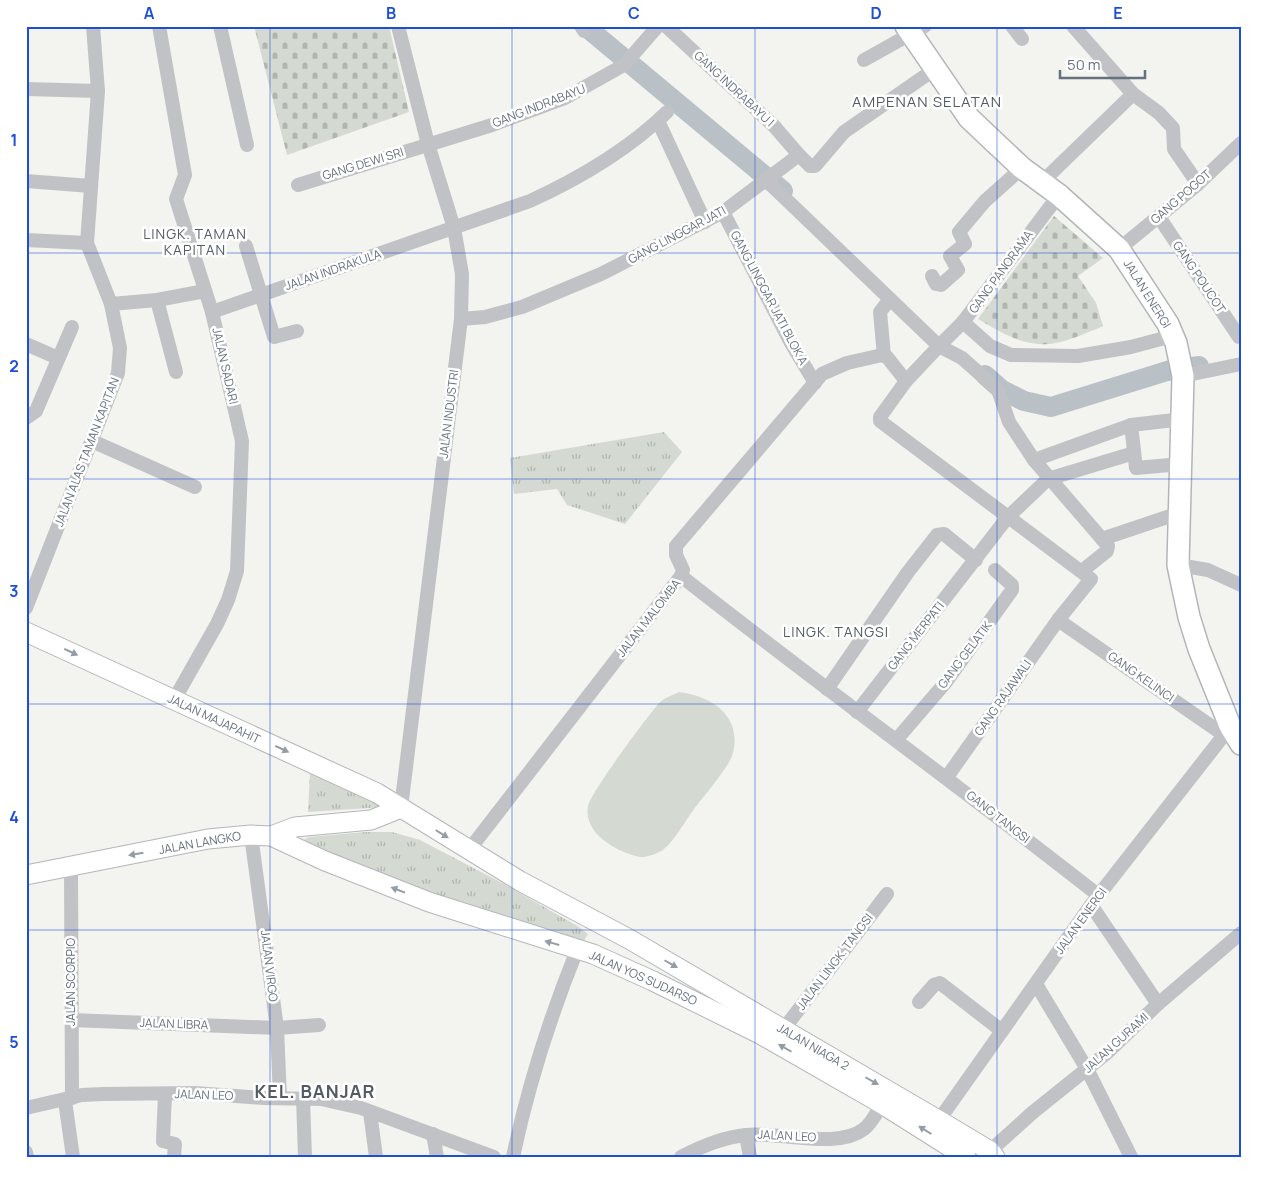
<svg xmlns="http://www.w3.org/2000/svg" width="1267" height="1183" font-family="Manrope,sans-serif">
	<style>
		.grass { fill: url(#grass-tufts) }
		.cemetery { fill: url(#cemetery-stones) }
		.garden { fill: #d4dad1 }
		.lines { fill: none; stroke-linecap: round; stroke-linejoin: round }
		.river { stroke: #b9c1c6; stroke-width: 20 }
		.major-casing { stroke: #b3b6b9; stroke-width: 21 }
		.highway-casing { stroke: #b2b5b8; stroke-width: 24 }
		.minor { stroke: #c0c2c5; stroke-width: 14 }
		.major { stroke: #fff; stroke-width: 19 }
		.highway { stroke: #fff; stroke-width: 21 }
		.oneway { fill: #949ca5 }
		.grid { fill: none; stroke: #1d4ed8; stroke-width: 1; stroke-opacity: 0.55 }
		.labels { text-anchor: middle; stroke-width: 5; stroke-linejoin: round; paint-order: stroke }
		.street-label { font-size: 12px; fill: #66717e; stroke: #fff }
		.neighbourhood-label { font-size: 14px; letter-spacing: 1px; fill: #535b64; stroke: #fff }
		.quarter-label { font-size: 15px; letter-spacing: 1px; fill: #535b64; stroke: #fff }
		.district-label { font-size: 18px; font-weight: bold; letter-spacing: 1px; fill: #535b64; stroke: #fff }
		.neatline { fill: none; stroke: #1d4ed8; stroke-width: 2 }
		.grid-label { font-size: 16px; text-anchor: middle; font-weight: bold; fill: #1d4ed8 }
	</style>
	<defs>
		<pattern id="grass-tufts" width="24" height="20" patternUnits="userSpaceOnUse" patternTransform="scale(1.25)"><rect width="24" height="20" fill="#d4dad1"/><path d="M3 7l-1-3M5 7V3M7 7l1-3M15 17l-1-3M17 17v-4M19 17l1-3" fill="none" stroke="#b0b5af"/></pattern>
		<pattern id="cemetery-stones" width="16" height="16" patternUnits="userSpaceOnUse" patternTransform="scale(1.25)"><rect width="16" height="16" fill="#d4dad1"/><path d="M2 7V4a2 2 0 0 1 4 0v3zM10 15v-3a2 2 0 0 1 4 0v3z" fill="#b0b5af"/></pattern>
	</defs>
	<rect width="100%" height="100%" fill="#f3f3f0"/>
	<g class="grass">
		<path d="M664 432 682 452 625 524 567 505 557 489 514 494 510 458Z"/>
		<path d="M310 772 385 807 308 812Z"/>
		<path d="M365 832H392L420 840 504 884 579 927 588 934 583 942 411 887 304 846 302 841 309 837Z"/>
	</g>
	<g class="cemetery">
		<path d="M254 26H389L409 112 287 155Z"/>
		<path d="M1054 216 1103 258 1078 276 1096 303 1103 326C1046 351 1033 352 978 319Z"/>
	</g>
	<path class="garden" d="M679 692C712 696 742 716 733 753 730 766 703 797 694 809 686 820 674 841 664 849 660 853 645 858 640 857 617 852 583 834 588 806 591 792 647 717 659 703 664 698 673 695 679 692Z"/>
	<g class="lines">
		<g class="river">
			<path d="M585 26 783 191"/>
			<path d="M985 375 1002 390 1024 401 1051 407 1167 371 1199 366"/>
		</g>
		<defs>
			<g id="major">
				<path d="M26 632 377 793 520 881 629 939 945 1124 990 1151 995 1157"/>
				<path d="M271 836 325 861 429 902 593 954 653 981 760 1034 882 1104 966 1157"/>
				<path d="M26 875 208 839 251 835 271 836 295 827 371 820 401 808"/>
			</g>
			<path id="highway" d="M906 26 969 118 1022 168 1059 195 1119 249 1168 324 1176 343 1183 376 1178 565 1189 617 1199 649 1230 726 1241 744"/>
		</defs>
		<use href="#major" class="major-casing"/>
		<use href="#highway" class="highway-casing"/>
		<g class="minor">
			<path d="M159 26 185 175 176 199 212 312 242 441 237 571 228 600 217 624 174 700"/>
			<path d="M220 26 247 145"/>
			<path d="M398 26 428 144 454 228 462 274 461 319 401 808"/>
			<path d="M581 26 584 31"/>
			<path d="M666 26 774 126 799 155"/>
			<path d="M1012 26 1022 39"/>
			<path d="M1073 26 1133 94 1159 113 1173 128 1174 149 1198 184"/>
			<path d="M864 60 925 26"/>
			<path d="M26 89 98 91"/>
			<path d="M658 121 705 222"/>
			<path d="M26 181 91 186"/>
			<path d="M767 181 939 346 906 381"/>
			<path d="M1042 182 1133 94"/>
			<path d="M298 185 492 125 565 98 624 65 658 26"/>
			<path d="M1059 195 963 322 939 346 962 358 998 390 1009 422 1034 460 1102 539"/>
			<path d="M723 212 791 343 815 383"/>
			<path d="M1159 217 1239 337"/>
			<path d="M26 240 87 243"/>
			<path d="M246 246 274 337 297 331"/>
			<path d="M1119 249 1198 184 1241 143"/>
			<path d="M932 276 936 284 941 285 958 270 950 256 965 244 959 232 985 201 1022 168"/>
			<path d="M157 300 176 372"/>
			<path d="M111 304 157 300 205 291"/>
			<path d="M212 312 530 201C578 179 629 149 667 112"/>
			<path d="M461 319 485 317 522 307 601 274 723 212 799 155 810 166H815L844 132 935 69"/>
			<path d="M963 322 990 346 1011 355 1078 356 1131 347 1172 336"/>
			<path d="M26 344 58 358"/>
			<path d="M884 356 880 312 890 299"/>
			<path d="M1183 376 1241 364"/>
			<path d="M26 418 36 411 72 327"/>
			<path d="M1131 425 1136 468 1181 464"/>
			<path d="M92 441 195 487"/>
			<path d="M1034 460 1131 425 1183 419"/>
			<path d="M1178 565 1208 570 1241 585"/>
			<path d="M1082 571 1107 551 1108 546 1102 539 1179 513"/>
			<path d="M681 576 683 570 676 555V546L822 374 847 363 882 355 887 357 906 381 880 417V421L1091 579 1058 620 947 777"/>
			<path d="M26 608 118 373 120 348 111 304 87 243 98 91 93 26"/>
			<path d="M1058 620 1224 735"/>
			<path d="M827 689 908 572 937 535 944 534 976 560"/>
			<path d="M857 712 1007 518 1048 479 1134 453"/>
			<path d="M897 739 946 682 1012 590V585L995 570"/>
			<path d="M251 835 277 1028 280 1098"/>
			<path d="M469 850 681 576C819 685 961 787 1098 895"/>
			<path d="M71 866 72 1098"/>
			<path d="M1091 905 1158 1004"/>
			<path d="M1036 984 1087 1069 1131 1157"/>
			<path d="M919 1002 934 985 940 983 1002 1031"/>
			<path d="M71 1020 277 1028 319 1025"/>
			<path d="M783 1030 887 894"/>
			<path d="M165 1094 163 1141 175 1144 174 1157"/>
			<path d="M303 1098 305 1157"/>
			<path d="M65 1101 73 1157"/>
			<path d="M26 1108 82 1095 103 1094 195 1093 264 1098 321 1099 361 1108 494 1157"/>
			<path d="M370 1112 376 1157"/>
			<path d="M939 1120 1091 905 1224 735 1232 729"/>
			<path d="M433 1134 437 1157"/>
			<path d="M746 1135 750 1157"/>
			<path d="M990 1151 1032 1113 1108 1052 1158 1004 1241 933"/>
			<path d="M26 1152 27 1157"/>
			<path d="M513 1157C528 1086 550 1017 577 950"/>
			<path d="M681 1157C700 1147 725 1137 746 1135 780 1131 837 1150 864 1129 872 1123 877 1112 882 1104"/>
		</g>
		<use href="#major" class="major"/>
		<use href="#highway" class="highway"/>
	</g>
	<defs><path id="oneway-solid" d="M-6-.8H1V-3.2L6.5 0L1 3.2V.8H-6Z" transform="scale(1.25)"/></defs>
	<g class="oneway">
		<use href="#oneway-solid" transform="translate(71 652) rotate(25)"/>
		<use href="#oneway-solid" transform="translate(282 749) rotate(25)"/>
		<use href="#oneway-solid" transform="translate(442 834) rotate(32)"/>
		<use href="#oneway-solid" transform="translate(136 854) rotate(170)"/>
		<use href="#oneway-solid" transform="translate(398 890) rotate(-159)"/>
		<use href="#oneway-solid" transform="translate(552 943) rotate(-164)"/>
		<use href="#oneway-solid" transform="translate(671 964) rotate(30)"/>
		<use href="#oneway-solid" transform="translate(785 1048) rotate(-150)"/>
		<use href="#oneway-solid" transform="translate(872 1081) rotate(30)"/>
		<use href="#oneway-solid" transform="translate(925 1130) rotate(-148)"/>
	</g>
	<path class="grid" d="M270 26V1157M512 26V1157M755 26V1157M997 26V1157M26 253H1241M26 479H1241M26 704H1241M26 930H1241"/>
	<g class="labels">
		<g class="street-label">
			<text transform="translate(734 89) rotate(43)" y="4">GANG INDRABAYU I</text>
			<text transform="translate(539 106) rotate(-21)" y="4">GANG INDRABAYU</text>
			<text transform="translate(363 164) rotate(-17)" y="4">GANG DEWI SRI</text>
			<text transform="translate(1181 197) rotate(-41)" y="4">GANG POGOT</text>
			<text transform="translate(677 235) rotate(-28)" y="4">GANG LINGGAR JATI</text>
			<text transform="translate(333 270) rotate(-19)" y="4">JALAN INDRAKULA</text>
			<text transform="translate(1001 272) rotate(-54)" y="4">GANG PANORAMA</text>
			<text transform="translate(1199 277) rotate(56)" y="4">GANG POUCOT</text>
			<text transform="translate(1147 294) rotate(58)" y="4">JALAN ENERGI</text>
			<text transform="translate(769 298) rotate(62)" y="4">GANG LINGGAR JATI BLOK A</text>
			<text transform="translate(225 366) rotate(77)" y="4">JALAN SADARI</text>
			<text transform="translate(449 414) rotate(-83)" y="4">JALAN INDUSTRI</text>
			<text transform="translate(87 452) rotate(-69)" y="4">JALAN ALAS TAMAN KAPITAN</text>
			<text transform="translate(649 618) rotate(-52)" y="4">JALAN MALOMBA</text>
			<text transform="translate(916 636) rotate(-52)" y="4">GANG MERPATI</text>
			<text transform="translate(965 655) rotate(-53)" y="4">GANG GELATIK</text>
			<text transform="translate(1141 677) rotate(35)" y="4">GANG KELINCI</text>
			<text transform="translate(1003 698) rotate(-55)" y="4">GANG RAJAWALI</text>
			<text transform="translate(214 719) rotate(25)" y="4">JALAN MAJAPAHIT</text>
			<text transform="translate(998 817) rotate(38)" y="4">GANG TANGSI</text>
			<text transform="translate(200 843) rotate(-10)" y="4">JALAN LANGKO</text>
			<text transform="translate(1081 921) rotate(-54)" y="4">JALAN ENERGI</text>
			<text transform="translate(835 962) rotate(-53)" y="4">JALAN LINGK. TANGSI</text>
			<text transform="translate(269 966) rotate(83)" y="4">JALAN VIRGO</text>
			<text transform="translate(643 978) rotate(24)" y="4">JALAN YOS SUDARSO</text>
			<text transform="translate(71 982) rotate(-90)" y="4">JALAN SCORPIO</text>
			<text transform="translate(174 1024) rotate(2)" y="4">JALAN LIBRA</text>
			<text transform="translate(1116 1043) rotate(-42)" y="4">JALAN GURAMI</text>
			<text transform="translate(813 1047) rotate(30)" y="4">JALAN NIAGA 2</text>
			<text transform="translate(204 1095) rotate(2)" y="4">JALAN LEO</text>
			<text transform="translate(787 1136) rotate(3)" y="4">JALAN LEO</text>
		</g>
		<g class="neighbourhood-label">
			<text x="195" y="239">LINGK. TAMAN<tspan x="195" dy="16">KAPITAN</tspan></text>
			<text x="836" y="637">LINGK. TANGSI</text>
		</g>
		<g class="quarter-label">
			<text x="927" y="107">AMPENAN SELATAN</text>
		</g>
		<g class="district-label">
			<text x="315" y="1098">KEL. BANJAR</text>
		</g>
	</g>
	<rect width="1267" height="1183" fill="none" stroke="#ffffff" stroke-width="55"/>
	<path d="M1060 70v8h85v-8" fill="none" stroke="#66717e" stroke-width="2.5"/>
	<text x="1067" y="70" font-size="15" fill="#66717e" stroke="#ffffff" stroke-width="4" paint-order="stroke">50 m</text>
	<rect x="28" y="28" width="1212" height="1128" class="neatline"/>
	<g class="grid-label">
		<text x="149" y="19">A</text>
		<text x="391" y="19">B</text>
		<text x="634" y="19">C</text>
		<text x="876" y="19">D</text>
		<text x="1118" y="19">E</text>
		<text x="14" y="146">1</text>
		<text x="14" y="372">2</text>
		<text x="14" y="597">3</text>
		<text x="14" y="823">4</text>
		<text x="14" y="1048">5</text>
	</g>
</svg>
